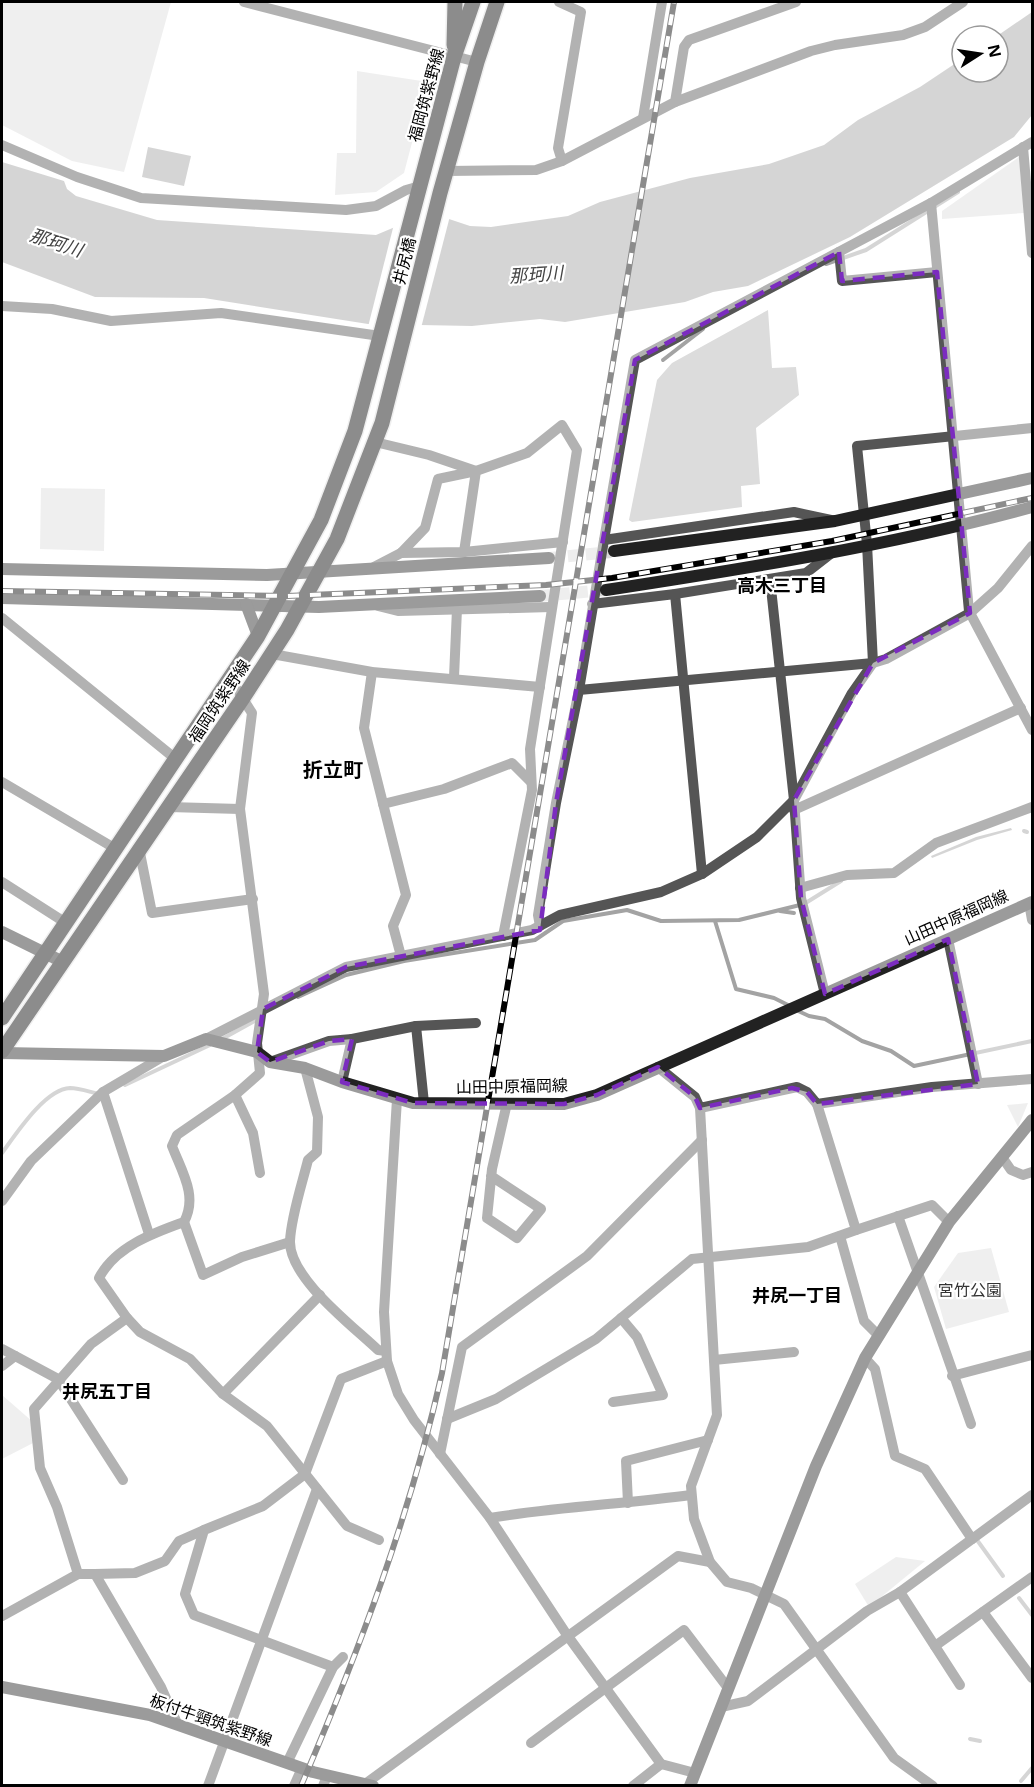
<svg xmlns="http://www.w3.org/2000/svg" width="1034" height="1787" font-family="'Open Sans','Noto Sans JP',sans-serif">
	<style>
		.green { fill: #dcdcdc }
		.water { fill: #a3a3a3 }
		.pier { fill: #fff }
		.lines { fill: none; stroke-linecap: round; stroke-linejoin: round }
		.stream { stroke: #a3a3a3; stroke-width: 4 }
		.secondary-tunnel { stroke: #d9d9d9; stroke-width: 12; stroke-dasharray: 12 6; stroke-linecap: butt }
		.primary-casing { stroke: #dbdbdb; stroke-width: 18 }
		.street { stroke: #555; stroke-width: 10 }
		.secondary { stroke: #222; stroke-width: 12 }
		.primary { stroke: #000; stroke-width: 15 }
		.rail-casing { stroke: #000; stroke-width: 6 }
		.rail { stroke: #fff; stroke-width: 4; stroke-dasharray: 11; stroke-linecap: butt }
		.marked { fill: none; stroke: #7b2cbf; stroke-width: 4.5; stroke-dasharray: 12 8; stroke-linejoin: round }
		.labels { text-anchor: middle; stroke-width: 4.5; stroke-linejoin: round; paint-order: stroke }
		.street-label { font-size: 16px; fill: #000; stroke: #fff }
		.park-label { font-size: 16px; fill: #333; stroke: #fff }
		.water-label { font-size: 18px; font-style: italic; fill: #444; stroke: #fff }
		.neighbourhood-label { font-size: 18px; font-weight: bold; fill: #000; stroke: #fff }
		.quarter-label { font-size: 20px; font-weight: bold; fill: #000; stroke: #fff }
	</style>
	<rect width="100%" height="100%" fill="#fff"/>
	<g class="green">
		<path d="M2 2H171L124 172 72 161 2 125Z"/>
		<path d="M357 71 428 82 404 173 376 192 335 195 337 153H356Z"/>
		<path d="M1019 157 1024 213 942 219V211Z"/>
		<path d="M768 310 772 368 796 367 799 395 756 428 760 484 741 486 742 507 632 522 629 520 657 380 672 363Z"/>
		<path d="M41 488 105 489 104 551 40 549Z"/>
		<path d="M1028 1103 1018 1127 1007 1105Z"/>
		<path d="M991 1248 1009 1312 946 1329 934 1287 958 1253Z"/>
		<path d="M2 1395 33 1422 35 1442 2 1459Z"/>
		<path d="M896 1557 925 1561 869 1607 855 1584Z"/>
	</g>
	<g class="water">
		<path d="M1032 12V115L1014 137 850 237 748 286 713 292 685 302 565 322 540 319 472 326 368 324 204 298 95 297 2 262V162L64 181 67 189 76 196 157 220 376 235 395 227 449 219 470 226 491 227 568 216 600 202 690 178 769 164 824 145 858 120 920 87 962 59V72H998L997 36Z"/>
		<path d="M148 147 191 156 184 186 142 177Z"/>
		<path d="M1011 828 1012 830 977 840 932 858 931 856 976 837Z"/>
	</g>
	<path class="pier" d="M450 216 421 328 368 327 394 224Z"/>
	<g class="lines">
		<g class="stream">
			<path d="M826 264 866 250 958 192"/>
			<path d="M663 360 703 329"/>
			<path d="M1024 831 1027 832"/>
			<path d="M780 911 794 913"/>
			<path d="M715 921 736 989 774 998 790 1006"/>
			<path d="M298 997 346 975 404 961 535 940 563 921 627 910 661 921 739 920 804 904 841 881"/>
			<path d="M796 1010 809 1016 825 1019 862 1041 891 1051 914 1066 1032 1041"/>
			<path d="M222 1039 258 1019"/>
			<path d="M125 1085 210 1045"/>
			<path d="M2 1153C16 1134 45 1089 70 1088 79 1088 90 1092 99 1094"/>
			<path d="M977 1540 1003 1576"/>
			<path d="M1019 1598 1032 1615"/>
			<path d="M970 1739 980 1741"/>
			<path d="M1021 1781 1032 1768"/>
		</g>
		<g class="secondary-tunnel">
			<path d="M550 558 611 552"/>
			<path d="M540 596 605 590"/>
		</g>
		<defs>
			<g id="primary">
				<path d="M454 45 455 2"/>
				<path d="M2 1018 258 636 321 520 355 431 454 57 473 2"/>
				<path d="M2 1051 243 698 287 630 337 539 382 423 440 193 477 62 497 2"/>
			</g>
		</defs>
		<use href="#primary" class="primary-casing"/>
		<g class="street">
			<path d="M244 2 477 62"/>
			<path d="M559 2 581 12 558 148 562 161"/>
			<path d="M675 102 811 51 835 45 903 35 925 27 963 2"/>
			<path d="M643 118 662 2"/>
			<path d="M2 145 77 177 141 198 346 210 376 206 406 190 420 186"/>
			<path d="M1023 147 1032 253"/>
			<path d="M447 171 536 170 562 161 675 102 684 47 689 40 796 2"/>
			<path d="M931 203 969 611 1032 730"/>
			<path d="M839 252 842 281 937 272"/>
			<path d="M2 306 52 309 111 321 221 313 380 336"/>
			<path d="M375 442 429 455 476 471"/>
			<path d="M831 520 794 512 604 540 635 360 931 203 1032 142"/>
			<path d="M464 552 476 471 527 453 562 425 577 450 530 749 532 790 503 936"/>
			<path d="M401 553 425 528 438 479 476 471"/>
			<path d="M374 567 401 553 464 552 563 542"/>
			<path d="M770 579 794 800 801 898 825 994"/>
			<path d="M675 594 702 874"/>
			<path d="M592 604 675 594 806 573 833 552"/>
			<path d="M378 606 398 611 551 607"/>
			<path d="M2 618 177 760"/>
			<path d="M272 654 372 672 540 687"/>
			<path d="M372 672 364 728 406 895 393 926 401 956"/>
			<path d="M454 677 457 609"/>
			<path d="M230 678 252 713 240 809 264 994 257 1043 260 1073 235 1095 177 1135 172 1146C182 1172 198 1196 184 1222 153 1233 115 1247 99 1278L127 1318 140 1332 190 1359 223 1394 267 1426 347 1526 379 1540"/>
			<path d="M579 690 604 540"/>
			<path d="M2 782 116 849"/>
			<path d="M383 804 444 789 512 763 531 782"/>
			<path d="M169 807 240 809"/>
			<path d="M794 810 1021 708"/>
			<path d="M139 848 152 913 253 899"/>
			<path d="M2 882 66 923"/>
			<path d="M800 888 847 875 894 873 936 843 1032 807"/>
			<path d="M1029 903 1032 920"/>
			<path d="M540 926 538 915 556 803 579 690 873 663 886 659 970 613 998 588 1032 546"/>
			<path d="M948 939 978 1084"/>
			<path d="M416 1026 424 1103"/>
			<path d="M206 1039 346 967 532 930 560 915 661 892 702 874 757 837 794 800 852 693 873 663 867 544 857 446 1032 428"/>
			<path d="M270 1062 329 1041 352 1039"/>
			<path d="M658 1067 695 1097 700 1108 797 1087 807 1092 817 1104 932 1087 1032 1079"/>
			<path d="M305 1068 318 1117 317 1152 308 1160C302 1184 291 1217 290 1241 289 1278 353 1326 378 1350L386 1351"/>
			<path d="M342 1082 352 1039 416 1026 476 1023"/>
			<path d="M103 1092 149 1234"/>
			<path d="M235 1095 253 1133 260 1173"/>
			<path d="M397 1099 384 1312 387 1361 398 1394 414 1420 490 1518 567 1635 661 1764 695 1773"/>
			<path d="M700 1108 717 1415 691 1486 694 1519 710 1562 727 1582 751 1588 784 1604 894 1758 933 1786"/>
			<path d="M1002 1157 1011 1170 1023 1175 1032 1172"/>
			<path d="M491 1176 541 1209 517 1238 487 1218 492 1169 507 1103"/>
			<path d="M2 1201 31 1161 103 1092 164 1056"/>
			<path d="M898 1216 971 1424"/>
			<path d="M184 1222 203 1275 242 1257 290 1242"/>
			<path d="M856 1230 932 1205 949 1222"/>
			<path d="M840 1236 864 1321 877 1334"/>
			<path d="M2 1349 58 1379 123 1480"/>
			<path d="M865 1358 875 1369 895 1456 925 1469 972 1539"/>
			<path d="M714 1360 794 1352"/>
			<path d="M2 1366 15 1356"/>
			<path d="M952 1376 1032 1355"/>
			<path d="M223 1394 320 1295"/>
			<path d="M613 1402 663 1395 637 1337 621 1318"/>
			<path d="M447 1419 496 1399 596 1339 692 1259 808 1247 856 1230 817 1104"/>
			<path d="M440 1454 462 1347 587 1256 702 1140"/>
			<path d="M628 1503 626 1461 708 1440"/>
			<path d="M490 1518C556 1507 624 1504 691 1495"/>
			<path d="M78 1574 57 1507 40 1468 34 1409 91 1344 127 1318"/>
			<path d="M95 1574 135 1573 165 1561 179 1541 204 1530"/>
			<path d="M900 1592 960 1685"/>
			<path d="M983 1612 1032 1678"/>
			<path d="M2 1616 78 1574H95L161 1687 177 1723"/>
			<path d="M935 1646 1032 1577"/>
			<path d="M333 1667 194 1615 185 1594 204 1530 263 1506 305 1474 341 1379 387 1361"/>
			<path d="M721 1707 748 1701 867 1611 900 1592 1032 1495"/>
			<path d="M531 1743 684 1630 728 1688"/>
			<path d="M287 1763 333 1667 343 1657"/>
			<path d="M365 1784 678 1556 710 1562"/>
			<path d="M208 1786 317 1489"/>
			<path d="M294 1786 302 1768"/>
			<path d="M323 1786 327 1776"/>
			<path d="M633 1786 661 1764"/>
		</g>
		<g class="secondary">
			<path d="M614 551 835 521 1032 478"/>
			<path d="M2 569 267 575 549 558"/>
			<path d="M606 590C749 568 893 545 1032 507"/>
			<path d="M2 598 319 607 540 596"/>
			<path d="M246 604 258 636"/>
			<path d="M2 932 63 962"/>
			<path d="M2 1053 164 1056 206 1039 257 1052 270 1062 305 1068 342 1082 413 1103 564 1104 597 1095 1032 902"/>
			<path d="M2 1687 150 1715 313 1772 373 1786"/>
			<path d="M690 1786 816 1466 865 1358 949 1222 1032 1120"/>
		</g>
		<use href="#primary" class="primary"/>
		<defs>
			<g id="rail">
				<path d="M2 591 287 596 546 585 612 578 832 541 1032 498"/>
				<path d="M301 1786C359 1651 410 1516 442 1373L674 2"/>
			</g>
		</defs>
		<use href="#rail" class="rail-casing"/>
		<use href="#rail" class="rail"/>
	</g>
	<path d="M0 0H1034V1787H0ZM839 252 842 281 937 272 970 613 873 663 794 800 801 898 825 994 948 939 978 1084 817 1104 807 1092 792 1088 700 1108 695 1097 658 1067 597 1095 564 1104 413 1103 342 1082 352 1039 329 1041 270 1062 257 1052 263 1009 346 967 540 930 556 803 635 360Z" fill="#fff" fill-opacity=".55" fill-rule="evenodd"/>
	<path class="marked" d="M839 252 842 281 937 272 970 613 873 663 794 800 801 898 825 994 948 939 978 1084 817 1104 807 1092 792 1088 700 1108 695 1097 658 1067 597 1095 564 1104 413 1103 342 1082 352 1039 329 1041 270 1062 257 1052 263 1009 346 967 540 930 556 803 635 360Z"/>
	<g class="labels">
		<g class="street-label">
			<text transform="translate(426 95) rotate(-75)" y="6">福岡筑紫野線</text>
			<text transform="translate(404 261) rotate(-76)" y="6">井尻橋</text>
			<text transform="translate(219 701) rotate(-56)" y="6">福岡筑紫野線</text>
			<text transform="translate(956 917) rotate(-24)" y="6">山田中原福岡線</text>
			<text transform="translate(512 1086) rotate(-1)" y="6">山田中原福岡線</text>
			<text transform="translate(211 1720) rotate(19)" y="6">板付牛頸筑紫野線</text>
		</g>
		<g class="park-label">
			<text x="970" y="1296">宮竹公園</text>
		</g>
		<g class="water-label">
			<text transform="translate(56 243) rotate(18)" y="6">那珂川</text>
			<text transform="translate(536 275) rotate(-4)" y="6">那珂川</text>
		</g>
		<g class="neighbourhood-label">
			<text x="782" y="592">高木三丁目</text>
			<text x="797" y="1302">井尻一丁目</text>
			<text x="107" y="1398">井尻五丁目</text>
		</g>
		<g class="quarter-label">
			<text x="333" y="777">折立町</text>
		</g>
	</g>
	<rect width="1034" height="1787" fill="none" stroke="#000000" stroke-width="6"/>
	<g transform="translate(980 54) rotate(78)"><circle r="28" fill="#ffffff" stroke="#999999" stroke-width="1.5"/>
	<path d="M0-4.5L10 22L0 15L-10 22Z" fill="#000000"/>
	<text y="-9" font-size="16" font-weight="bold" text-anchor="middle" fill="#000000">N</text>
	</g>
</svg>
